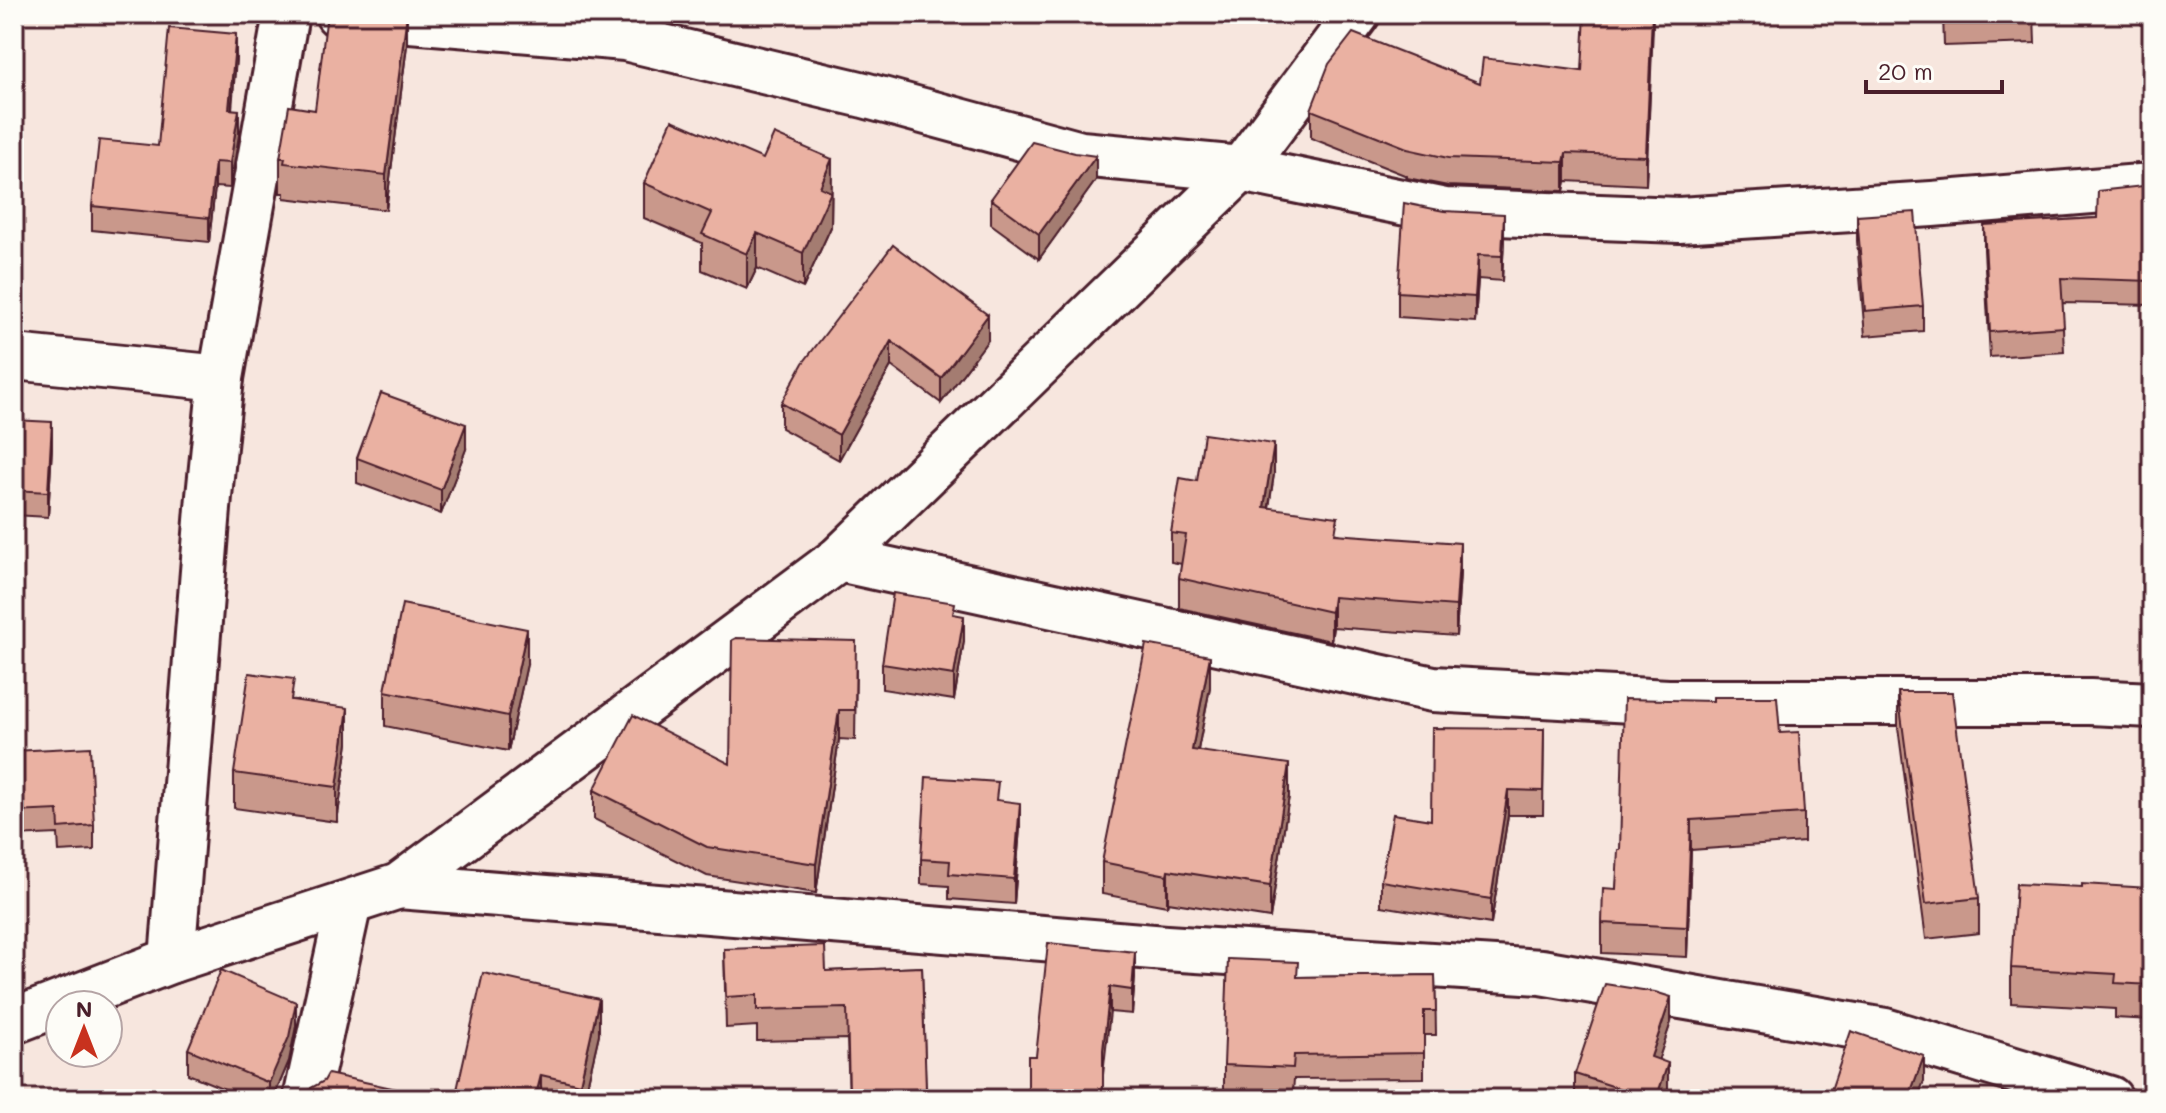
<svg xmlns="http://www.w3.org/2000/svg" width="2166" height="1113" font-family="Mali,sans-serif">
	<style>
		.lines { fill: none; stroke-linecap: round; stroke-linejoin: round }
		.minor-casing { stroke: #4a1f2b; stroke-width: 50 }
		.minor { stroke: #fdfcf7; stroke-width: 44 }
		.wall { fill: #c9988b; stroke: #4a1f2b; stroke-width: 2 }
		.shaded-wall { fill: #a47c71; stroke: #4a1f2b; stroke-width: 2 }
		.building { fill: #eab1a2; stroke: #4a1f2b; stroke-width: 2 }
	</style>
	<rect width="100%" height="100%" fill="#f7e6de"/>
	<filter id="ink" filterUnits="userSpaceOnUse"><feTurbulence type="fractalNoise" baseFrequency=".0125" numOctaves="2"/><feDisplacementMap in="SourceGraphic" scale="16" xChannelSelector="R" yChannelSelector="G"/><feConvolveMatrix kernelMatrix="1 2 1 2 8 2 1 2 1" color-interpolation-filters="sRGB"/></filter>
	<g filter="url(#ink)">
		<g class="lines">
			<defs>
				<g id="minor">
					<path d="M338 14 625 38 864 95 1081 154 1241 169 1445 211 1679 220 1932 204 2152 186"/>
					<path d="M14 357 221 378"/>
					<path d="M839 559 1433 689 1668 702H2090L2152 705"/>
					<path d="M399 886 1166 948 1541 972 1885 1031 2110 1099"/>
					<path d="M172 960 209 496 221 378 286 14"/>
					<path d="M14 1021 172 960 399 886 839 559 1241 169 1357 14"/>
					<path d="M306 1099 349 903"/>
				</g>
			</defs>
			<use href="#minor" class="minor-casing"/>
			<use href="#minor" class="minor"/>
		</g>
		<g class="wall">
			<path d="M1271 14H1284L1281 19Z"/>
			<path d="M1653 14 1646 185 1566 181 1564 191 1448 186 1407 178V176L1311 138V110L1582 71Z"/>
			<path d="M1943 14H2034L2035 43 1944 46Z"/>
			<path d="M407 45 386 210 284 198V193H280V158L315 110Z"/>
			<path d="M236 58 232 110 239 135 230 188 215 187 209 242 92 230V206L158 146Z"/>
			<path d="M832 159 831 227 803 288 757 268 747 289 702 270V243L644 218V183Z"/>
			<path d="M1096 180 1039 259 991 224V199Z"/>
			<path d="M2152 185V305L2062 303 2064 352 1990 357 1984 250V225L2097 218Z"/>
			<path d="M1857 216 1923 306V331L1865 336 1857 241Z"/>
			<path d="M1504 238 1502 281 1478 279 1475 322 1398 317V292Z"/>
			<path d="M893 245 988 340 941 403 891 366 839 460 781 428V403Z"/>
			<path d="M14 420 52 447 48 517 14 515Z"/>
			<path d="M466 449 441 514 357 483V458Z"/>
			<path d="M1274 474 1269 508 1338 534 1460 572 1456 636 1333 627 1331 641 1179 608V578L1182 564 1171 562V533L1197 481Z"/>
			<path d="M955 615 964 641 954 700 882 689V664Z"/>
			<path d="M527 664 508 751 385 726V691Z"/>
			<path d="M856 670 855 740 839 739 816 893 707 876 594 819V790L730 764Z"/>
			<path d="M1210 687 1198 750 1289 796 1270 918 1168 902 1167 906 1102 894V862Z"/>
			<path d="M1898 692 1979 898V933L1926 939 1898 727Z"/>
			<path d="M294 700 348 743 337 822 234 808V773Z"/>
			<path d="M1544 729 1543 815H1508L1491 924 1381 906V881Z"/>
			<path d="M1780 733 1804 813V842L1691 850 1687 957 1602 953V923L1616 889 1620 850Z"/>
			<path d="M14 751 94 825V850L59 852 58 834 14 836Z"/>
			<path d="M998 801 1020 827 1014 904 949 899V886L921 884V859Z"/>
			<path d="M2150 906 2152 907V1020L2115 1018V1009L2011 1003V968Z"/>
			<path d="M1048 943 1135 977 1132 1014 1110 1012Z"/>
			<path d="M724 949 826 971 922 967 926 1099H849L847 1039 757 1041V1026L726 1028Z"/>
			<path d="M1435 975 1436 1035H1424V1078L1294 1079 1293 1093 1224 1090V1065L1298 977Z"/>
			<path d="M1671 1022 1658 1060 1668 1088 1665 1099H1575V1074Z"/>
			<path d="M296 1026 289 1061 273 1099H249L188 1074V1049Z"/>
			<path d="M599 1034 584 1099H455Z"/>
			<path d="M310 1090 442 1099H310Z"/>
		</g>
		<g class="shaded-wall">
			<path d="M407 14V45L386 210V175Z"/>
			<path d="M1652 14 1653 27 1646 185V156Z"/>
			<path d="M236 34V58L229 134V109Z"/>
			<path d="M239 110V135L230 188V163Z"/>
			<path d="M1566 153V181L1564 191V162Z"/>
			<path d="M1096 156V180L1039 259V234Z"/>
			<path d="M832 159 831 227 803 288V253L820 187Z"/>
			<path d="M215 162V187L209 242V218Z"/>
			<path d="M1504 214V238L1502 281V256Z"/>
			<path d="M757 233V268L747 289V254Z"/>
			<path d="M1478 255V279L1475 322V297Z"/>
			<path d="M988 315V340L941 403V378Z"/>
			<path d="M891 341V366L839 460V435Z"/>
			<path d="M52 422V447L48 517V492Z"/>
			<path d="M466 424V449L441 514V490Z"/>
			<path d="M1274 444V474L1264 537V507Z"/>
			<path d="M1460 543V572L1456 636V606Z"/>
			<path d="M1333 597V627L1331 641V612Z"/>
			<path d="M964 616V641L954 700V675Z"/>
			<path d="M527 629V664L508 751V716Z"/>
			<path d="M1210 656V687L1192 781V750Z"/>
			<path d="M348 708V743L337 822V787Z"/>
			<path d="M839 710V739L816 893V864Z"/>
			<path d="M1289 764V796L1270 918V886Z"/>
			<path d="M1508 790V815L1491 924V899Z"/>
			<path d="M1020 803V827L1014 904V879Z"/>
			<path d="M1691 820V850L1687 957V927Z"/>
			<path d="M1168 870V902L1167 906V875Z"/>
			<path d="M1135 952V977L1132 1014V990Z"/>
			<path d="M1110 987V1012L1103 1075V1050Z"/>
			<path d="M1671 997V1022L1651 1082V1057Z"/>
			<path d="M599 999V1034L584 1099H580V1084Z"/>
			<path d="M296 1002V1026L289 1061 273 1099H269V1083Z"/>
			<path d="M1924 1056V1081L1917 1099H1908Z"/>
			<path d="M1668 1063V1088L1665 1099H1656Z"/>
			<path d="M541 1075V1099H535Z"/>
		</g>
		<g class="building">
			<path d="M327 14H407L386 175 284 163 285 158H280L289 106 315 110Z"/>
			<path d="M1585 14H1652L1646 156 1566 153 1564 162 1448 158 1407 149V148L1311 110 1329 64 1353 33 1480 83 1483 58 1582 71Z"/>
			<path d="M1944 14H2034L2035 19 1944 22Z"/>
			<path d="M169 28 236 34 229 109 239 110 230 163 215 162 209 218 92 206 99 140 158 146Z"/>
			<path d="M672 120 763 159 774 134 832 159 820 187 831 192 803 253 757 233 747 254 702 234 712 213 644 183Z"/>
			<path d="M1032 142 1075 153 1096 156 1039 234 991 199Z"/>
			<path d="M2152 185V281L2061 278 2064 327 1990 332 1984 225 2097 218 2098 191Z"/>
			<path d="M1404 203 1444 211 1504 214 1502 256 1478 255 1475 297 1398 292Z"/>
			<path d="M1915 212 1923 306 1865 311 1857 216Z"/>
			<path d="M893 245 988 315 941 378 891 341 839 435 781 403 803 363Z"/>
			<path d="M381 393 466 424 441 490 357 458Z"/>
			<path d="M14 420 52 422 48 492 14 490Z"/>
			<path d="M1204 434 1274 444 1264 507 1338 517 1335 534 1460 543 1456 606 1333 597 1331 612 1179 578 1186 535 1171 533 1180 478 1197 481Z"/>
			<path d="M893 593 955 603 953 614 964 616 954 675 882 664Z"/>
			<path d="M402 604 527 629 508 716 385 691Z"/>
			<path d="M736 638 856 641 855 710H839L816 864 707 847 594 790 633 715 730 764 732 640Z"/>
			<path d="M1146 644 1210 656 1192 750 1289 764 1270 886 1168 870 1167 875 1102 862Z"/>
			<path d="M249 673 294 679 291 700 348 708 337 787 234 773Z"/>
			<path d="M1898 692H1952L1979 898 1926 904Z"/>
			<path d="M1713 697H1777L1780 733 1799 732 1804 813 1691 820 1687 927 1602 923 1603 888 1616 889 1618 850H1620L1624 699 1713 701Z"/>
			<path d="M1432 728 1544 729 1543 791 1508 790 1491 899 1381 881 1393 814 1431 820Z"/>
			<path d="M90 747 94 825 59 828 58 810 14 812V751Z"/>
			<path d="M926 777 998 782 996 800 1020 803 1014 879 949 874 950 861 921 859Z"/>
			<path d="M2016 884 2082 887V884L2150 888 2149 906 2152 907V985L2115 983 2116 974 2011 968Z"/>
			<path d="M1048 943 1135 952 1132 990 1110 987 1103 1050V1099H1028V1056H1036Z"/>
			<path d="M825 946 826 971 922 967 926 1089 849 1092 847 1008 757 1010V995L726 997 724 949Z"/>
			<path d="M1228 959 1298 962 1297 977 1435 975 1436 1011H1424V1053L1294 1055 1293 1068 1224 1065Z"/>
			<path d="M221 970 296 1002 289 1037 269 1083 188 1049Z"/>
			<path d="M483 973 599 999 580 1084 541 1075 535 1099H455Z"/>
			<path d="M1605 984 1655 992 1671 997 1651 1057 1668 1063 1656 1099H1652L1575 1074Z"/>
			<path d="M1851 1031 1924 1056 1908 1099H1828Z"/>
			<path d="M328 1074 442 1099H333L310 1090 311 1088 324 1081Z"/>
			<path d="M2127 1096 2144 1099H2127Z"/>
		</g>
	</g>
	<rect width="2166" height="1113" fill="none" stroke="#fdfcf7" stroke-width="48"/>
	<rect x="24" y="24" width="2118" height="1065" fill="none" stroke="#4a1f2b" stroke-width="3" filter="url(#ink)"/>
	<g transform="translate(84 1029)"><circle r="38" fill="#fdfcf7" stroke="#b5a4a5" stroke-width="2"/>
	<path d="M0-6L14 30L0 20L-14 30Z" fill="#c8321e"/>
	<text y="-12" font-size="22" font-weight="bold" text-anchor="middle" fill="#4a1f2b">N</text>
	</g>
	<path d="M1866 80v12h136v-12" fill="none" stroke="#4a1f2b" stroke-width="4"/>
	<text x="1878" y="80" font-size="24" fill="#4a1f2b" stroke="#fdfcf7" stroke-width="6" paint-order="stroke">20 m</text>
</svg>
